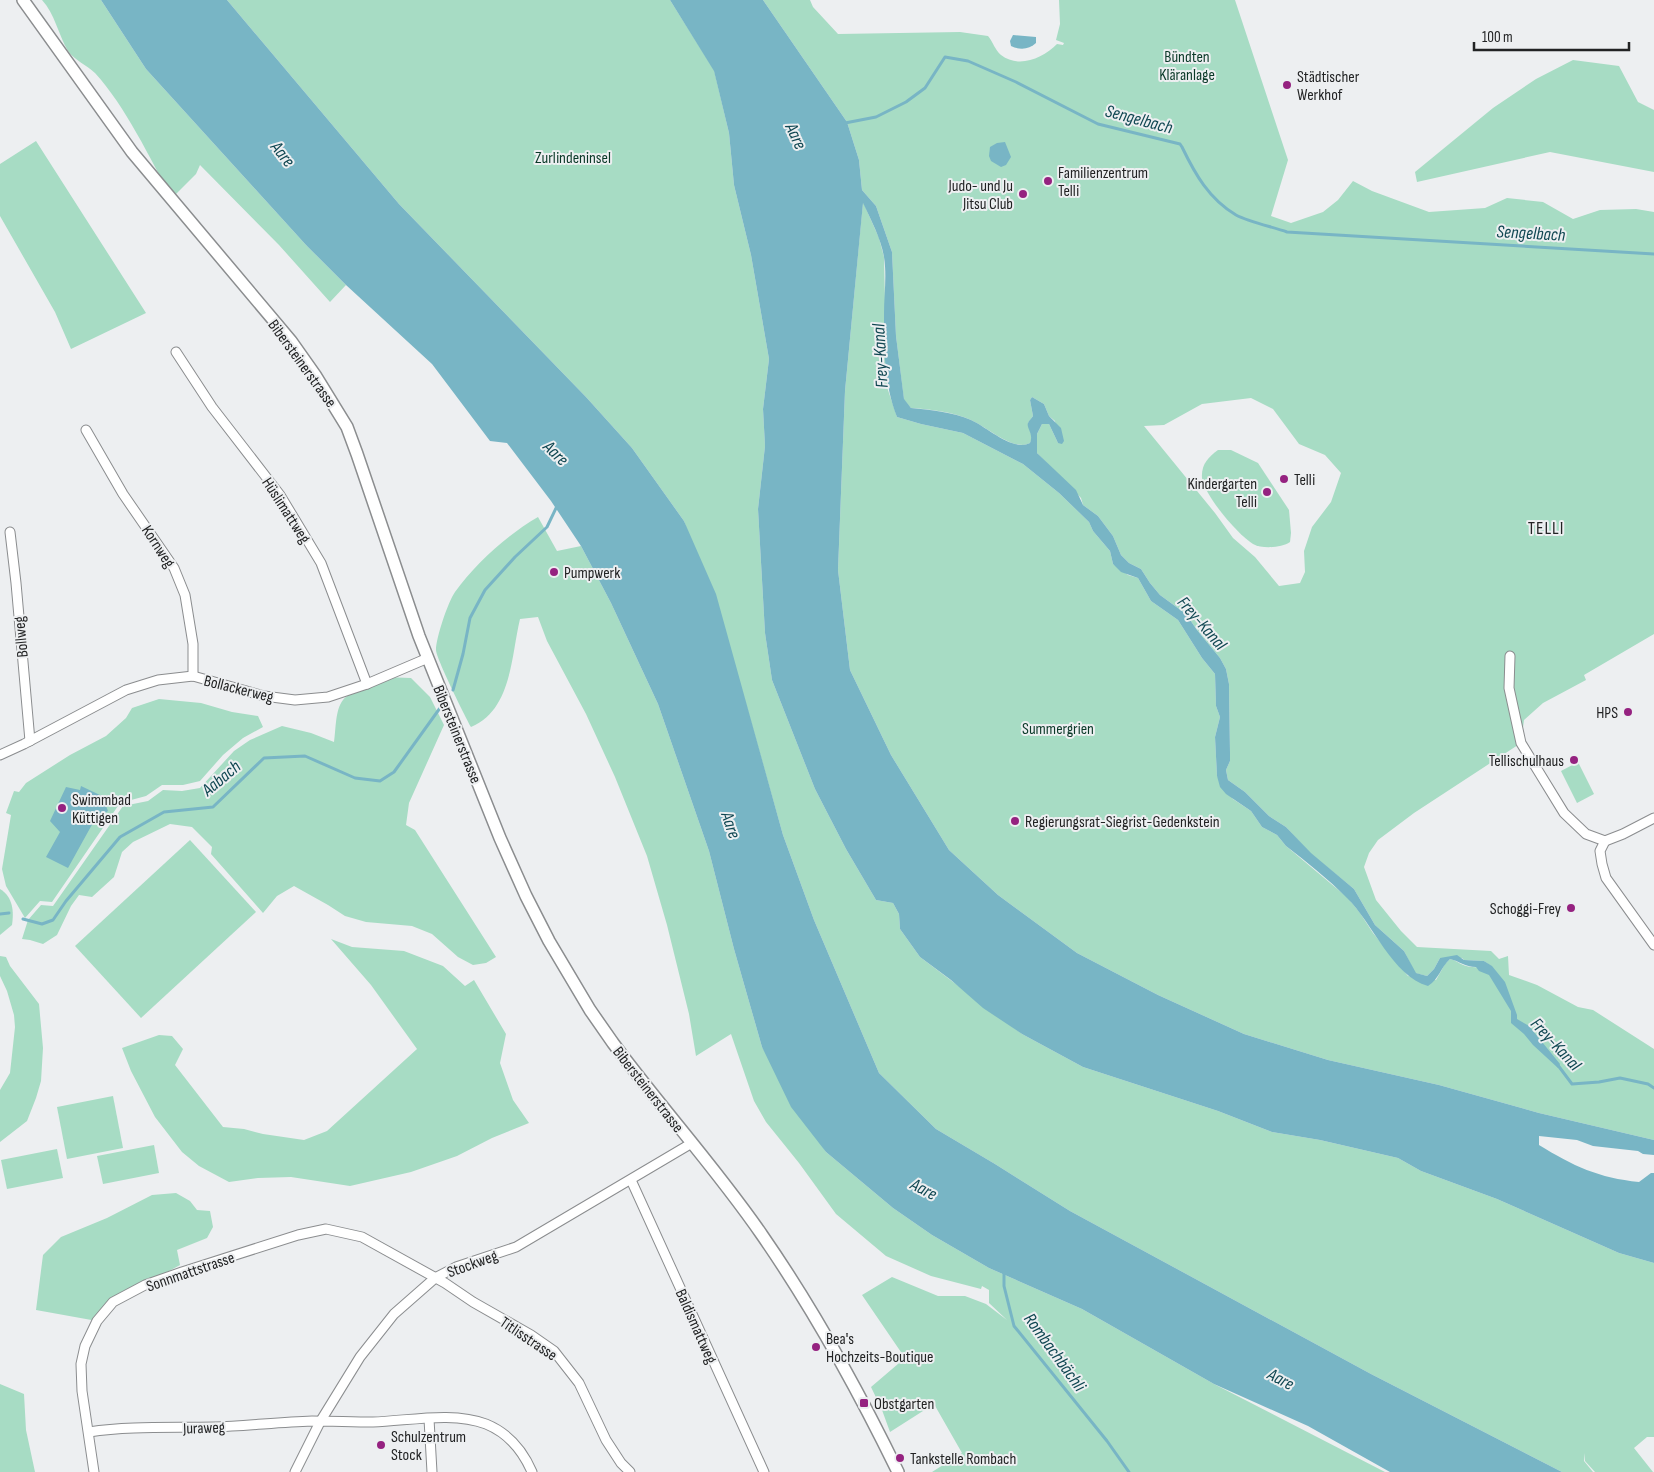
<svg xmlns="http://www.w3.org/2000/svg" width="1654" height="1472" font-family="'Sofia Sans Condensed',sans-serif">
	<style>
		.green { fill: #a7dcc4; fill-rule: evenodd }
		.water { fill: #78b5c5 }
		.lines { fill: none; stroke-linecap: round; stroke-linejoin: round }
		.stream { stroke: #78b5c5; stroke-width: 3 }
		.minor-casing { stroke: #8b8d8f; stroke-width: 11 }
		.secondary-casing { stroke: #8b8d8f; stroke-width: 14 }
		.minor { stroke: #fff; stroke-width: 9 }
		.secondary { stroke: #fff; stroke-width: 11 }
		.poi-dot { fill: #952280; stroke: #edeff1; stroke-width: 2 }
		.labels { text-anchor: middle; stroke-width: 4; stroke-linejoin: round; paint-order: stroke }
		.park-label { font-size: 16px; fill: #0a3928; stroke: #edeff1 }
		.poi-label { font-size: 16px; fill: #222324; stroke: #edeff1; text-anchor: start }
		.street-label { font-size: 16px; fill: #222324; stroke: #edeff1 }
		.water-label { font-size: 18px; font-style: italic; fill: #104752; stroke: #edeff1 }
		.neighbourhood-label { font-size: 18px; letter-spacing: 1px; fill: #222324; stroke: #edeff1 }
	</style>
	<rect width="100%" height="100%" fill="#edeff1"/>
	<g class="green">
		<path d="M42 0H101L146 69 306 245 346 285 330 302 279 245 200 165 196 174 172 198C149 157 126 107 95 73 87 65 74 60 68 51 58 34 55 14 42 0Z"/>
		<path d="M227 0H670L714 70 729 133 734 185 751 255 769 359 763 409 765 446 758 509 765 633 772 680 815 789 846 849 876 900 893 903 899 914 900 929 920 957 1022 1034 1083 1067 1218 1111 1272 1132 1320 1140 1398 1158 1421 1171 1497 1199 1619 1253 1654 1263V1437H1647L1634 1448 1653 1472H1595L1585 1461 1584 1453V1461L1593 1472H1562L1371 1374 1070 1211 995 1164 936 1129 879 1073 814 920 783 835 742 690 684 521 632 448 586 397 399 204Z"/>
		<path d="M763 0H810L813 7 838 34 960 32 988 36C993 42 995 50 1001 55 1019 69 1043 58 1057 44L1063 45 1064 43 1056 40 1060 24 1059 0H1235L1288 160 1271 216 1291 223 1323 212 1338 200 1353 181 1372 191 1429 212 1485 208 1507 198 1543 202 1573 219 1600 210 1636 209 1654 212V634L1584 675 1586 680 1543 703 1524 720 1521 743 1414 813 1378 840 1369 853 1364 867 1376 900 1401 931 1417 947 1491 951 1499 959 1508 956 1509 975 1537 985 1578 1007 1593 1010 1654 1049V1140L1539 1113 1439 1085 1328 1060 1244 1034 1158 995 1077 953 998 895 949 850 891 755 850 670 838 570 845 391 863 202 879 238 884 257 887 387 897 417 921 424 963 433 1023 464 1059 493 1089 522 1093 531 1110 551 1113 564 1128 575 1138 578 1151 601 1178 620 1202 658 1215 674 1216 706 1220 717 1215 737 1217 776 1233 799 1251 811 1262 827 1277 835 1286 846 1348 898 1360 913 1373 933 1408 976 1436 980 1445 964 1450 959C1455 960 1457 962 1461 964 1470 969 1482 967 1491 966L1484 961 1464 960 1462 958H1440L1434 969 1427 976 1415 973 1404 951 1375 925 1354 889 1310 853 1286 827 1269 816 1245 792 1228 780 1226 770 1230 761V753L1229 684 1226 669 1220 658 1197 630 1186 614 1160 595 1150 583 1141 569 1129 563 1121 555 1113 536 1098 516 1083 505 1081 498 1037 453V434L1042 424H1049L1058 443 1055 421 1049 416 1044 404 1032 397 1030 400 1033 416 1028 423 1032 438 1030 443C1014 452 987 427 971 420 954 412 930 409 911 408L904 400 896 336 892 252 876 206 862 190 859 160 847 122ZM1251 398 1273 409 1299 444 1325 455 1341 473 1331 502 1312 527 1304 551 1305 572 1300 583 1279 586 1255 557 1233 538 1215 513 1144 426 1164 425 1202 404Z"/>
		<path d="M1573 60 1619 66 1638 102 1654 110V172L1550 152 1417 182 1415 172 1493 108 1536 79Z"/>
		<path d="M36 141 146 313 71 349 55 312 0 216V164Z"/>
		<path d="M1218 450H1231L1258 463 1289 510 1291 533 1290 542C1281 548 1262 549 1253 544 1238 535 1204 495 1202 478 1201 465 1208 457 1218 450Z"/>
		<path d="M538 517 557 551 581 546 611 603 658 704 709 851 734 949 762 1047 826 1152 893 1208 932 1235 989 1268 1082 1309 1214 1384 1385 1472H932L962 1453 934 1404 890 1432 882 1410 871 1387 905 1358 862 1295 892 1277 938 1296H965L986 1304 1007 1320 989 1303V1290L982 1286 981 1289 931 1276 886 1256 836 1214 799 1163 766 1122 754 1101 731 1034 696 1056 689 1014 667 925 647 856 615 777 586 714 547 641 538 617 520 619C511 656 512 710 471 727 465 716 436 658 436 650 436 638 448 602 455 592 476 563 507 535 538 517Z"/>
		<path d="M384 677 411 678 430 697 444 725 409 803 406 825 415 830 496 957 486 963 473 965 458 957 432 934 412 926 366 922 345 916 328 905 294 886 277 896 263 913 211 854 212 847 192 827 170 824 133 842 122 852 114 877 92 897 79 895 71 906 57 935 43 944 30 940 22 939 28 920 41 905 53 906 123 806 148 801 163 790 182 791 200 788 234 751 250 740 282 726 311 733 334 742C336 730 335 710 343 700 350 691 374 682 384 677Z"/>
		<path d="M159 699 201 703 232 712 258 716 263 727 243 738 223 755 200 781 183 785H162L146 796 120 803 52 902 40 901 25 918 6 886 2 869 11 815 6 813 14 791 19 792 26 783 70 755 106 736 126 718 132 708Z"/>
		<path d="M1578 762 1594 794 1577 803 1561 771Z"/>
		<path d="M190 840 256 912 141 1018 75 946Z"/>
		<path d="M0 889C13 897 14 911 12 925L0 935Z"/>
		<path d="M331 939 352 947 404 951 443 966 465 986 474 980 506 1034 500 1063 513 1100 529 1123 492 1138 457 1156 411 1172 350 1186 291 1177 258 1178 229 1182 199 1166 182 1152 155 1117 131 1071 122 1048 159 1035 172 1036 183 1049 175 1065 223 1127 244 1129 263 1134 304 1140 327 1131 417 1049 371 985Z"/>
		<path d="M0 956 6 957 10 966 39 1004 43 1048 41 1081 36 1098 27 1121 0 1142V1090L10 1073 15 1027 14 1015 7 991 0 976Z"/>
		<path d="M113 1096 123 1148 67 1159 57 1107Z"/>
		<path d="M154 1145 159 1173 103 1184 97 1156Z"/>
		<path d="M57 1149 63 1178 7 1189 1 1160Z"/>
		<path d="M176 1193 190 1201 197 1210 210 1211 213 1227 207 1238 177 1250 180 1265 113 1302 97 1321 36 1310 43 1255 61 1237 107 1218 152 1195Z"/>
		<path d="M0 1384 24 1394 26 1430 35 1472H0Z"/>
	</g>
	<g class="water">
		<path d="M101 0H227L399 204 586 397 632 448 684 521 716 594 783 835 814 920 879 1073 936 1129 995 1164 1070 1211 1371 1374 1562 1472H1390L1308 1426 1214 1384 1082 1309 989 1268 932 1235 893 1208 826 1152 791 1107 762 1047 734 949 709 851 658 704 611 603 581 546 551 501 507 443 490 441 432 364 346 285 306 245 146 69Z"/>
		<path d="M670 0H763L847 122 859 160 862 190 876 206 892 252 896 336 904 399 911 408C930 410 953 412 971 420 987 427 1013 452 1030 443 1034 434 1026 428 1028 423 1029 420 1032 418 1033 416L1030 400 1032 397 1044 404 1049 416 1061 428 1064 441 1062 444 1058 443 1049 424H1042L1037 434V453L1076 490 1083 505 1098 516 1113 536 1121 555 1129 563 1141 569 1150 583 1160 595 1186 614 1197 630 1220 658 1226 669 1229 684 1230 753V761L1226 770 1228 780 1245 792 1269 816 1286 827 1311 853 1354 889 1375 925 1404 951 1416 973 1427 976 1434 969 1440 958 1457 955 1464 960 1484 961 1492 966 1505 982 1517 1015V1019L1529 1026 1560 1064 1558 1068 1533 1045 1524 1034 1511 1023V1011L1489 975 1479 971 1476 967C1465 967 1459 961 1450 959 1440 968 1440 978 1428 986 1393 977 1372 922 1347 898 1328 879 1307 862 1286 846L1277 835 1262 827 1251 811 1226 794 1220 787 1217 776 1215 737 1220 717 1216 706 1215 674 1202 658 1178 620 1151 601 1138 578 1121 572 1113 564 1110 551 1093 531 1089 522 1059 493 1023 464 963 433 921 424 897 417C884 384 884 349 884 314 884 295 887 276 884 257 881 239 871 220 863 203L845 391 838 570 850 670 891 755 949 850 998 895 1077 953 1158 995 1244 1034 1328 1060 1439 1085 1539 1113 1654 1140V1155L1643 1154 1638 1151 1593 1146 1577 1140 1539 1136V1145C1573 1166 1599 1178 1639 1182L1651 1173H1654V1263L1619 1253 1497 1199 1421 1171 1398 1158 1320 1140 1272 1132 1218 1111 1083 1067 1022 1034 983 1008 951 980 920 957 900 929 899 914 893 903 876 900 846 849 815 789 772 680 765 633 758 509 765 446 763 409 769 359 751 255 734 185 729 133 714 71Z"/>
		<path d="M1013 35 1036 37V43C1029 50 1019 50 1011 46L1010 41Z"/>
		<path d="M1005 142 1011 157 1006 165 1001 167 991 161 989 156 990 147 997 143Z"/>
		<path d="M81 786 102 796 108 811 94 821 68 868 46 857 60 832 50 821 66 787 80 790Z"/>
	</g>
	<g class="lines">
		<g class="stream">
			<path d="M845 123 876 117 906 102 925 88 945 57 968 61 1016 82 1098 124 1180 144 1182 147C1195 174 1209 199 1236 215 1249 222 1273 227 1287 232L1654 254"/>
			<path d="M453 690 463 654 470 618 485 590 515 557 547 527 558 504"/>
			<path d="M0 914 9 913"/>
			<path d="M23 919 42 924 53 920 66 901 120 837 164 812 213 807 264 758 305 756 355 778 380 781 394 772 440 708"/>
			<path d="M1557 1064 1572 1084 1599 1082 1620 1078 1648 1084 1654 1088"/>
			<path d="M1004 1272V1286L1014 1326 1107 1441 1129 1472"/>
		</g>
		<defs>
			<g id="minor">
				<path d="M176 352 212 407 280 495 321 563 367 684"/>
				<path d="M86 430 123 494 174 568 185 595 193 644V676"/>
				<path d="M10 532 16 583 30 741"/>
				<path d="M1510 656 1509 688 1521 743 1564 813 1586 834 1605 841 1623 834 1654 818"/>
				<path d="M0 755 24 744 126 690 158 680 193 676 264 696 295 700 328 697 367 684 428 658"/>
				<path d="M1605 841 1600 851 1602 864 1606 878 1654 945"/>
				<path d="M631 1180 764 1472"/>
				<path d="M429 1419 432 1472"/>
				<path d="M89 1432C130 1426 172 1428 214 1427 247 1426 279 1422 312 1421 332 1421 353 1422 373 1422 408 1421 453 1411 486 1424 508 1433 523 1451 532 1472"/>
				<path d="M94 1472 82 1391 81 1364 85 1346 97 1321 113 1302 145 1285 182 1272 298 1235 326 1229 362 1237 445 1283 473 1302 531 1335 554 1351 579 1383 606 1440 621 1463 630 1472"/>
				<path d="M295 1472 320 1422 360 1357 394 1314 435 1278 456 1267 516 1247 692 1143"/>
			</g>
			<path id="secondary" d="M23 0 132 152 291 341 315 375 347 427 357 454 419 636 500 838 526 896 549 941 590 1010 613 1043C661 1108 716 1168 762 1235 814 1310 858 1390 898 1472"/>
		</defs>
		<use href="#minor" class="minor-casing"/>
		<use href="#secondary" class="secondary-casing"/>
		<use href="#minor" class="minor"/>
		<use href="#secondary" class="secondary"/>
	</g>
	<g class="poi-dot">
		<circle cx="1287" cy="85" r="5"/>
		<circle cx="1048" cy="181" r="5"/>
		<circle cx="1023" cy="194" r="5"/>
		<circle cx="1284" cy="479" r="5"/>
		<circle cx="1267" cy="492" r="5"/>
		<circle cx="554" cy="572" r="5"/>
		<circle cx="1628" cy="712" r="5"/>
		<circle cx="1574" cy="760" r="5"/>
		<circle cx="62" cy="808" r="5"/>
		<circle cx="1015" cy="821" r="5"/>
		<circle cx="1571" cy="908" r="5"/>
		<circle cx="816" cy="1347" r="5"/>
		<rect x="859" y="1398" width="10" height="10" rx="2.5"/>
		<circle cx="381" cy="1445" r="5"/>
		<circle cx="900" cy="1458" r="5"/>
	</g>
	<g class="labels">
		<g class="park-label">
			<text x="1187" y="62">Bündten<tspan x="1187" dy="18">Kläranlage</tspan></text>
			<text x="573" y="163">Zurlindeninsel</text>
			<text x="1058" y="734">Summergrien</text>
		</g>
		<g class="poi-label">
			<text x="1297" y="82">Städtischer<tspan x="1297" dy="18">Werkhof</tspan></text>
			<text x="1058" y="178">Familienzentrum<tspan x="1058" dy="18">Telli</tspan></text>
			<text x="1013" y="191" text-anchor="end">Judo- und Ju<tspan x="1013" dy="18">Jitsu Club</tspan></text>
			<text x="1294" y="485">Telli</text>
			<text x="1257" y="489" text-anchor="end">Kindergarten<tspan x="1257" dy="18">Telli</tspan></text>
			<text x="564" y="578">Pumpwerk</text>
			<text x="1618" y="718" text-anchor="end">HPS</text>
			<text x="1564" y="766" text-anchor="end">Tellischulhaus</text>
			<text x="72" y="805">Swimmbad<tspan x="72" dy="18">Küttigen</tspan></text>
			<text x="1025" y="827">Regierungsrat-Siegrist-Gedenkstein</text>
			<text x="1561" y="914" text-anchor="end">Schoggi-Frey</text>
			<text x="826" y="1344">Bea's<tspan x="826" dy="18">Hochzeits-Boutique</tspan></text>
			<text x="874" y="1409">Obstgarten</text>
			<text x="391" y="1442">Schulzentrum<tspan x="391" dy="18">Stock</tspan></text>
			<text x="910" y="1464">Tankstelle Rombach</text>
		</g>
		<g class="street-label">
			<text transform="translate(303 363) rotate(54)" y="6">Bibersteinerstrasse</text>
			<text transform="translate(287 510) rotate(57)" y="6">Hüslimattweg</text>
			<text transform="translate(159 546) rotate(57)" y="6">Kornweg</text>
			<text transform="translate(20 637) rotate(-95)" y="6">Bollweg</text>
			<text transform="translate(239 688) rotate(14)" y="6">Bollackerweg</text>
			<text transform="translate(458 734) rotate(68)" y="6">Bibersteinerstrasse</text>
			<text transform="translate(649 1089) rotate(52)" y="6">Bibersteinerstrasse</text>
			<text transform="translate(472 1263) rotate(-20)" y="6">Stockweg</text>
			<text transform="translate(190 1271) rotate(-19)" y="6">Sonnmattstrasse</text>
			<text transform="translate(697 1326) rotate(66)" y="6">Baldismattweg</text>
			<text transform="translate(529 1338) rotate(34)" y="6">Titlisstrasse</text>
			<text transform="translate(204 1427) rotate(-2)" y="6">Juraweg</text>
		</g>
		<g class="water-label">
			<text transform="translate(1139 119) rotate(15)" y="6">Sengelbach</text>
			<text transform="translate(796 136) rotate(65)" y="6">Aare</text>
			<text transform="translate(283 154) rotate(51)" y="6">Aare</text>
			<text transform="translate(1531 233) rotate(3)" y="6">Sengelbach</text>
			<text transform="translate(880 356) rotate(-93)" y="6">Frey-Kanal</text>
			<text transform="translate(556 453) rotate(44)" y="6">Aare</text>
			<text transform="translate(1202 623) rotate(49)" y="6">Frey-Kanal</text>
			<text transform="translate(221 778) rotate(-40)" y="6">Aabach</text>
			<text transform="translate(731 825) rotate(71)" y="6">Aare</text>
			<text transform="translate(1556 1044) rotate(47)" y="6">Frey-Kanal</text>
			<text transform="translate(924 1189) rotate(28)" y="6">Aare</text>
			<text transform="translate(1055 1352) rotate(54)" y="6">Rombachbächli</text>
			<text transform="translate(1281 1379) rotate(28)" y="6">Aare</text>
		</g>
		<g class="neighbourhood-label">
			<text x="1546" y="534">TELLI</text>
		</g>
	</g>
	<path d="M1474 42v8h155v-8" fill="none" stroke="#222324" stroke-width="2.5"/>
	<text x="1482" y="42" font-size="15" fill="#222324" stroke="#edeff1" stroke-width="4" paint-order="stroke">100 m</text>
</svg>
